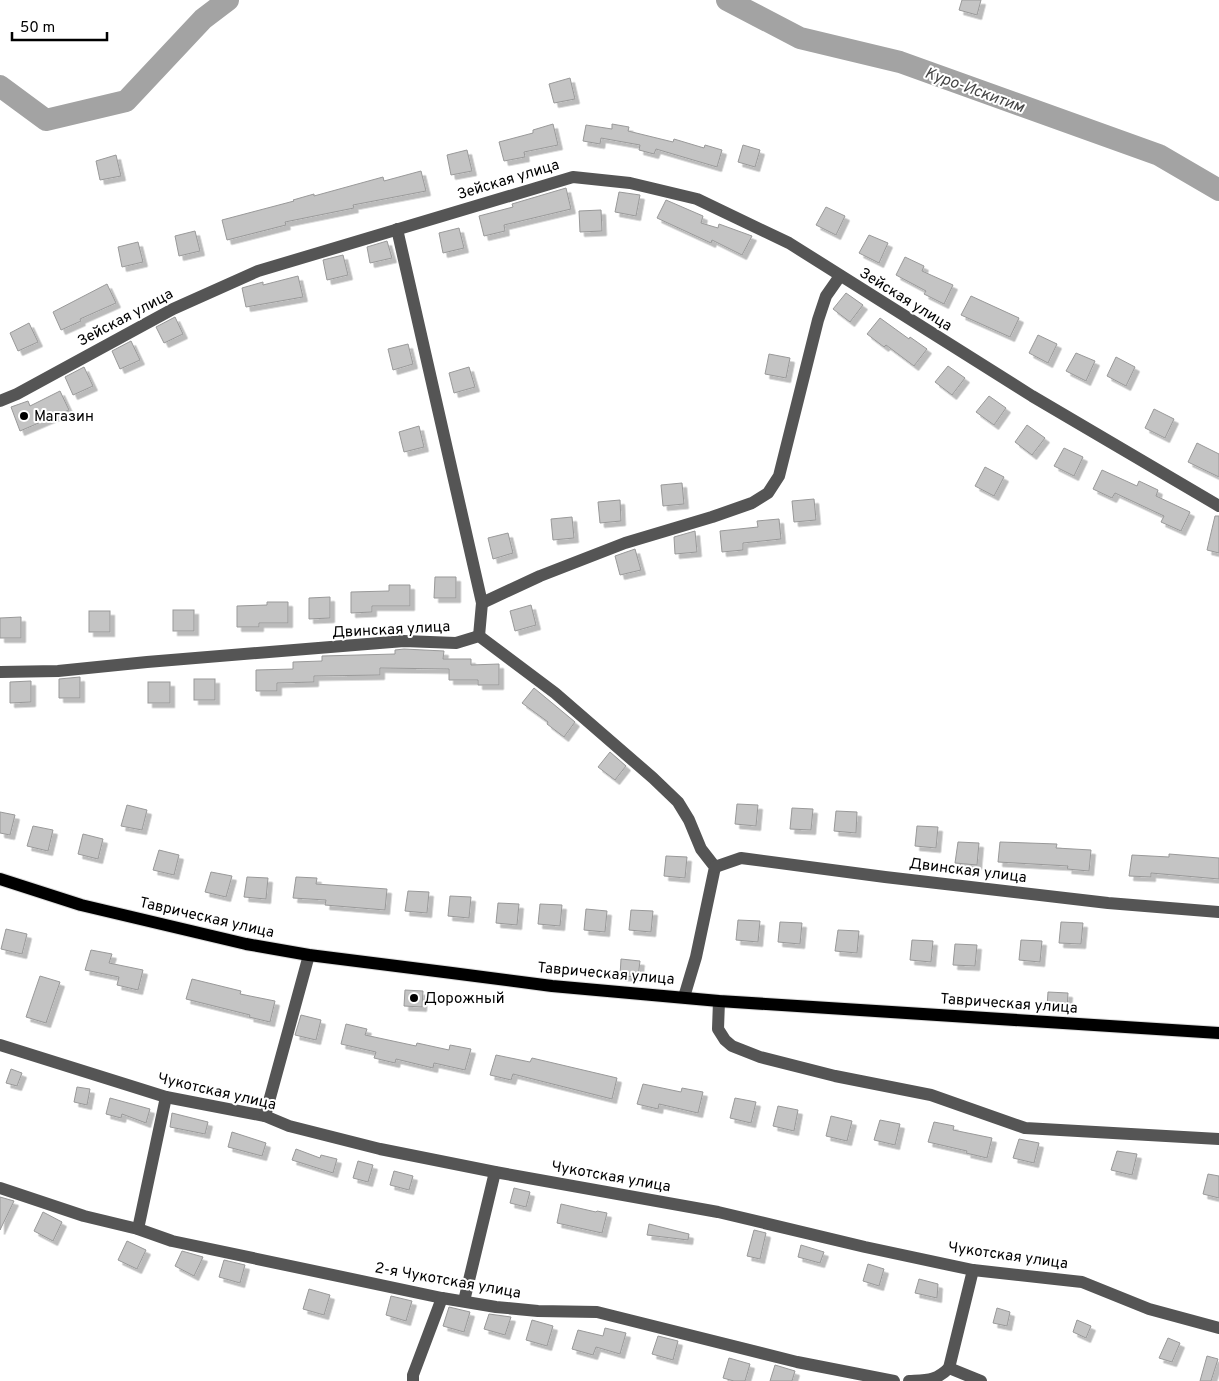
<svg xmlns="http://www.w3.org/2000/svg" width="1219" height="1381" font-family="Overpass,sans-serif">
	<style>
		.lines { fill: none; stroke-linecap: round; stroke-linejoin: round }
		.river { stroke: #a3a3a3; stroke-width: 22 }
		.building { fill: #c4c4c4; stroke: #999; filter: url(#shadow) }
		.major-casing { stroke: #dbdbdb; stroke-width: 14 }
		.minor { stroke: #555; stroke-width: 12 }
		.major { stroke: #000; stroke-width: 12 }
		.poi-dot { fill: #000; stroke: #fff; stroke-width: 2 }
		.labels { text-anchor: middle; stroke-width: 4; stroke-linejoin: round; paint-order: stroke }
		.street-label { font-size: 15px; fill: #000; stroke: #fff }
		.poi-label { font-size: 15px; fill: #000; stroke: #fff; text-anchor: start }
		.water-label { font-size: 16px; font-style: italic; fill: #444; stroke: #fff }
	</style>
	<defs>
		<filter id="shadow"><feDropShadow dx="4.5" dy="4.5" stdDeviation="0" flood-color="#0004"/></filter>
	</defs>
	<rect width="100%" height="100%" fill="#fff"/>
	<g class="lines">
		<g class="river">
			<path d="M727 0 800 38 900 62 1159 155 1219 190"/>
			<path d="M0 86 46 120 126 101 203 19 228 0"/>
		</g>
	</g>
	<g class="building">
		<path d="M962 0H981L977 15 959 10Z"/>
		<path d="M570 78 575 99 554 103 549 84Z"/>
		<path d="M553 124 558 145 524 152 525 157 504 161 499 142 533 133V130Z"/>
		<path d="M612 124 629 127 628 131 673 142 674 139 704 148 705 145 722 150 717 167 656 149 654 154 639 150 640 145 601 138 600 144 583 141 586 125 612 129Z"/>
		<path d="M743 145 760 150 755 167 738 162Z"/>
		<path d="M467 150 472 171 451 175 447 155Z"/>
		<path d="M116 155 121 176 100 180 96 161Z"/>
		<path d="M421 171 426 191 353 205 354 208 285 222 286 225 227 240 222 220 294 201 293 200 314 194V196L383 177 384 181Z"/>
		<path d="M566 188 571 209 504 225 505 231 484 236 479 216 513 207 512 204Z"/>
		<path d="M619 192 640 195 636 216 615 212Z"/>
		<path d="M666 200 703 216 701 223 718 228 719 224 752 236 742 255 712 240 711 243 657 218Z"/>
		<path d="M826 207 845 216 836 235 816 225Z"/>
		<path d="M601 210 602 231 580 232 579 211Z"/>
		<path d="M459 228 464 248 443 253 439 233Z"/>
		<path d="M195 231 200 251 179 256 175 236Z"/>
		<path d="M869 235 888 243 879 263 859 253Z"/>
		<path d="M387 241 392 258 370 263 367 247Z"/>
		<path d="M138 242 143 262 122 267 118 247Z"/>
		<path d="M343 255 348 275 327 280 323 260Z"/>
		<path d="M905 257 924 266 922 271 953 285 944 304 924 294 926 291 896 275Z"/>
		<path d="M298 276 303 297 246 307 242 288 263 282V285Z"/>
		<path d="M107 284 116 303 80 319 81 321 61 330 53 312Z"/>
		<path d="M846 293 863 305 850 322 833 309Z"/>
		<path d="M971 296 1019 318 1010 337 961 315Z"/>
		<path d="M175 317 183 334 164 343 156 327Z"/>
		<path d="M880 318 909 339 910 337 927 349 914 366 886 345 884 347 867 334Z"/>
		<path d="M29 323 38 342 18 351 10 333Z"/>
		<path d="M1038 335 1057 344 1048 363 1029 353Z"/>
		<path d="M131 341 140 360 120 369 112 351Z"/>
		<path d="M408 344 413 364 393 370 388 349Z"/>
		<path d="M1076 353 1095 361 1086 381 1066 371Z"/>
		<path d="M769 354 790 358 786 378 765 374Z"/>
		<path d="M1116 357 1135 367 1126 386 1107 376Z"/>
		<path d="M948 366 965 378 952 395 935 382Z"/>
		<path d="M84 367 93 386 73 395 65 377Z"/>
		<path d="M469 367 475 387 454 393 449 373Z"/>
		<path d="M60 391 69 410 20 431 11 407 28 401 30 406Z"/>
		<path d="M989 396 1006 408 994 425 976 412Z"/>
		<path d="M1154 409 1174 419 1165 438 1145 428Z"/>
		<path d="M1027 425 1045 438 1032 455 1015 442Z"/>
		<path d="M419 426 424 447 404 452 399 432Z"/>
		<path d="M1197 443 1219 454V477L1188 462Z"/>
		<path d="M1064 448 1083 457 1074 476 1054 466Z"/>
		<path d="M985 467 1004 477 994 496 975 486Z"/>
		<path d="M1102 470 1137 486 1139 481 1158 490 1156 496 1190 512 1181 531 1161 522 1164 516 1115 493 1112 498 1093 489Z"/>
		<path d="M682 483 684 504 663 506 661 485Z"/>
		<path d="M814 499 816 520 794 522 792 501Z"/>
		<path d="M620 500 621 521 600 523 598 502Z"/>
		<path d="M1215 516H1219V553L1207 550Z"/>
		<path d="M572 517 574 538 553 540 551 519Z"/>
		<path d="M779 519 781 539 743 543V550L722 552 720 531 758 527 757 521Z"/>
		<path d="M695 531 697 552 675 554 674 537Z"/>
		<path d="M508 533 513 553 493 559 488 538Z"/>
		<path d="M635 549 641 570 620 575 615 556Z"/>
		<path d="M435 577H456V598H434Z"/>
		<path d="M389 585H410V606H372V612L351 613V592L389 591Z"/>
		<path d="M330 597V618L309 619V598Z"/>
		<path d="M267 602H288V623H259V627H237V606L267 605Z"/>
		<path d="M531 605 536 625 515 631 510 611Z"/>
		<rect x="173" y="610" width="21" height="21"/>
		<rect x="89" y="611" width="21" height="21"/>
		<path d="M21 617V638H0V618Z"/>
		<path d="M404 649 444 651 443 659H471V665L499 664V685H478V680H449V669L380 668V675L314 676V682L277 683V691H256V670L293 669V662L322 661V656L395 654V650Z"/>
		<path d="M80 677V698H59V679Z"/>
		<rect x="194" y="679" width="21" height="21"/>
		<path d="M31 681V702L10 703V682Z"/>
		<rect x="148" y="682" width="22" height="21"/>
		<path d="M534 688 575 722 564 737 547 724 548 722 522 703Z"/>
		<path d="M610 752 626 766 615 780 598 767Z"/>
		<path d="M737 804 758 805 756 826 735 824Z"/>
		<path d="M127 805 147 810 142 830 121 826Z"/>
		<path d="M792 808 813 809 811 830 790 829Z"/>
		<path d="M836 811 857 812 856 833 834 831Z"/>
		<path d="M0 812 15 815 10 835 0 833Z"/>
		<path d="M33 826 53 830 48 851 27 846Z"/>
		<path d="M917 826 938 827 936 848 915 846Z"/>
		<path d="M83 834 103 839 98 859 78 854Z"/>
		<path d="M958 842 979 843 977 865 955 863Z"/>
		<path d="M1000 842 1057 844 1056 848 1091 850 1089 871 1067 869 1068 866 998 862Z"/>
		<path d="M159 850 179 855 174 875 153 870Z"/>
		<path d="M1169 854 1219 858V879L1151 873V877L1129 876 1132 855 1169 857Z"/>
		<path d="M666 856 687 857 685 878 664 876Z"/>
		<path d="M211 872 232 876 226 897 205 892Z"/>
		<path d="M247 877 268 878 266 899 244 897Z"/>
		<path d="M296 877 317 878 316 884 387 889 385 910 325 905 326 900 293 898Z"/>
		<path d="M408 891 429 892 427 913 405 911Z"/>
		<path d="M450 896 471 897 469 918 448 916Z"/>
		<path d="M498 903 519 904 517 925 496 923Z"/>
		<path d="M540 904 562 905 560 926 538 924Z"/>
		<path d="M586 909 607 911 605 932 584 930Z"/>
		<path d="M631 910 653 911 651 932 629 930Z"/>
		<path d="M738 920 760 921 758 942 736 940Z"/>
		<path d="M780 922 802 923 800 944 778 942Z"/>
		<path d="M1061 922 1083 923 1081 944 1059 943Z"/>
		<path d="M6 929 27 934 22 954 1 949Z"/>
		<path d="M838 930 859 931 857 953 835 951Z"/>
		<path d="M912 940 933 941 931 962 910 960Z"/>
		<path d="M1021 940 1042 941 1040 962 1019 960Z"/>
		<path d="M955 944 977 945 975 966 953 965Z"/>
		<path d="M91 950 112 954 109 963 143 970 138 990 117 985 119 977 85 970Z"/>
		<path d="M621 959 640 961 638 977 620 976Z"/>
		<path d="M40 976 60 982 46 1023 26 1017Z"/>
		<path d="M192 979 241 991 240 994 275 1001 270 1022 249 1017 250 1015 186 999Z"/>
		<path d="M405 990 423 991 422 1007 404 1006Z"/>
		<path d="M1048 992 1068 993 1067 1009 1047 1007Z"/>
		<path d="M301 1015 321 1020 316 1040 295 1035Z"/>
		<path d="M346 1024 367 1029 365 1035 416 1046 417 1043 449 1050 450 1045 471 1049 465 1070 434 1063 433 1068 396 1059 395 1063 374 1058 376 1052 341 1044Z"/>
		<path d="M496 1055 530 1062 532 1058 617 1078 612 1099 513 1074 511 1080 490 1075Z"/>
		<path d="M11 1069 22 1073 17 1086 6 1083Z"/>
		<path d="M643 1084 681 1092 682 1088 703 1092 698 1113 659 1104 658 1109 637 1104Z"/>
		<path d="M77 1087 90 1089 87 1105 74 1102Z"/>
		<path d="M110 1098 150 1109 146 1123 122 1114 121 1118 106 1114Z"/>
		<path d="M735 1098 756 1102 751 1123 730 1118Z"/>
		<path d="M778 1106 798 1110 794 1131 773 1126Z"/>
		<path d="M172 1113 208 1122 205 1134 170 1127Z"/>
		<path d="M831 1116 852 1121 847 1141 826 1136Z"/>
		<path d="M880 1120 900 1124 895 1145 874 1140Z"/>
		<path d="M934 1122 954 1126 953 1130 992 1138 987 1158 966 1153 967 1151 928 1142Z"/>
		<path d="M232 1132 266 1143 262 1156 228 1147Z"/>
		<path d="M1019 1139 1039 1143 1034 1163 1013 1158Z"/>
		<path d="M296 1149 320 1158 321 1155 337 1159 333 1173 292 1160Z"/>
		<path d="M1117 1151 1137 1154 1132 1175 1111 1170Z"/>
		<path d="M358 1161 373 1165 368 1182 353 1178Z"/>
		<path d="M394 1171 413 1176 409 1190 390 1185Z"/>
		<path d="M1208 1174 1219 1176V1198L1203 1194Z"/>
		<path d="M514 1188 530 1192 526 1207 510 1203Z"/>
		<path d="M0 1197 14 1201 0 1230Z"/>
		<path d="M561 1204 596 1212 597 1211 607 1213 602 1233 557 1223Z"/>
		<path d="M43 1212 62 1222 53 1241 34 1231Z"/>
		<path d="M649 1224 689 1234 688 1240 647 1235Z"/>
		<path d="M754 1230 766 1233 760 1259 747 1256Z"/>
		<path d="M127 1241 146 1250 137 1269 118 1260Z"/>
		<path d="M801 1245 824 1252 820 1263 798 1257Z"/>
		<path d="M182 1251 203 1257 194 1276 175 1266Z"/>
		<path d="M224 1260 245 1265 240 1283 219 1277Z"/>
		<path d="M868 1264 884 1269 879 1286 863 1281Z"/>
		<path d="M919 1279 938 1284 937 1298 915 1293Z"/>
		<path d="M309 1289 330 1295 324 1315 303 1309Z"/>
		<path d="M391 1296 412 1301 406 1321 386 1315Z"/>
		<path d="M449 1307 470 1312 464 1332 443 1326Z"/>
		<path d="M997 1308 1010 1312 1007 1326 993 1323Z"/>
		<path d="M489 1314 511 1317 505 1335 484 1329Z"/>
		<path d="M532 1320 553 1326 547 1346 526 1340Z"/>
		<path d="M1077 1320 1091 1326 1086 1338 1073 1332Z"/>
		<path d="M605 1328 626 1333 620 1354 596 1347 593 1355 572 1349 578 1330 603 1336Z"/>
		<path d="M658 1336 678 1341 673 1360 652 1354Z"/>
		<path d="M1168 1338 1180 1343 1172 1362 1159 1358Z"/>
		<path d="M1207 1356 1218 1359 1211 1381H1200Z"/>
		<path d="M729 1358 750 1364 745 1381H734L723 1378Z"/>
		<path d="M775 1365 795 1371 792 1381H770Z"/>
	</g>
	<g class="lines">
		<defs>
			<path id="major" d="M0 879 81 905 246 944 309 955 452 973 552 986 719 1001 1219 1033"/>
		</defs>
		<use href="#major" class="major-casing"/>
		<g class="minor">
			<path d="M397 229 482 603 479 636"/>
			<path d="M0 401 17 394 173 309 258 271 573 177 630 183 697 199 789 243 1032 396 1219 506"/>
			<path d="M482 603 540 576 625 543 712 517 752 503 768 493 779 476 818 320 826 296 840 276"/>
			<path d="M0 672 58 671 147 662 404 641 456 643 479 636 555 693 653 778 678 802 689 820 701 849 715 867 696 957 684 997"/>
			<path d="M715 867 741 858 885 877 1108 903 1219 912"/>
			<path d="M719 1001 718 1029 725 1040 732 1046 760 1057 835 1076 931 1095 1025 1128 1219 1139"/>
			<path d="M0 1045 166 1097 265 1116 289 1126 380 1149 495 1172 718 1212 865 1247 973 1270 1082 1282 1149 1309 1219 1328"/>
			<path d="M265 1116 309 955"/>
			<path d="M0 1188 84 1216 138 1229 172 1241 442 1298 496 1307 538 1311 597 1312 797 1362 894 1381"/>
			<path d="M138 1229 166 1097"/>
			<path d="M464 1301 495 1172"/>
			<path d="M949 1368 973 1270"/>
			<path d="M413 1381V1375L442 1298"/>
			<path d="M909 1381C927 1380 936 1381 949 1368L981 1381"/>
		</g>
		<use href="#major" class="major"/>
	</g>
	<g class="poi-dot">
		<circle cx="24" cy="416" r="5"/>
		<circle cx="414" cy="998" r="5"/>
	</g>
	<g class="labels">
		<g class="street-label">
			<text transform="translate(508 179) rotate(-17)" y="5">Зейская улица</text>
			<text transform="translate(906 299) rotate(32)" y="5">Зейская улица</text>
			<text transform="translate(125 317) rotate(-28)" y="5">Зейская улица</text>
			<text transform="translate(391 629) rotate(-3)" y="5">Двинская улица</text>
			<text transform="translate(968 870) rotate(7)" y="5">Двинская улица</text>
			<text transform="translate(207 917) rotate(13)" y="5">Таврическая улица</text>
			<text transform="translate(606 973) rotate(5)" y="5">Таврическая улица</text>
			<text transform="translate(1009 1003) rotate(4)" y="5">Таврическая улица</text>
			<text transform="translate(217 1091) rotate(13)" y="5">Чукотская улица</text>
			<text transform="translate(611 1176) rotate(10)" y="5">Чукотская улица</text>
			<text transform="translate(1008 1255) rotate(8)" y="5">Чукотская улица</text>
			<text transform="translate(448 1280) rotate(10)" y="5">2-я Чукотская улица</text>
		</g>
		<g class="poi-label">
			<text x="34" y="421">Магазин</text>
			<text x="424" y="1003">Дорожный</text>
		</g>
		<g class="water-label">
			<text transform="translate(975 89) rotate(20)" y="6">Куро-Искитим</text>
		</g>
	</g>
	<path d="M12 32v8h95v-8" fill="none" stroke="#000000" stroke-width="2.5"/>
	<text x="20" y="32" font-size="15" fill="#000000" stroke="#ffffff" stroke-width="4" paint-order="stroke">50 m</text>
</svg>
